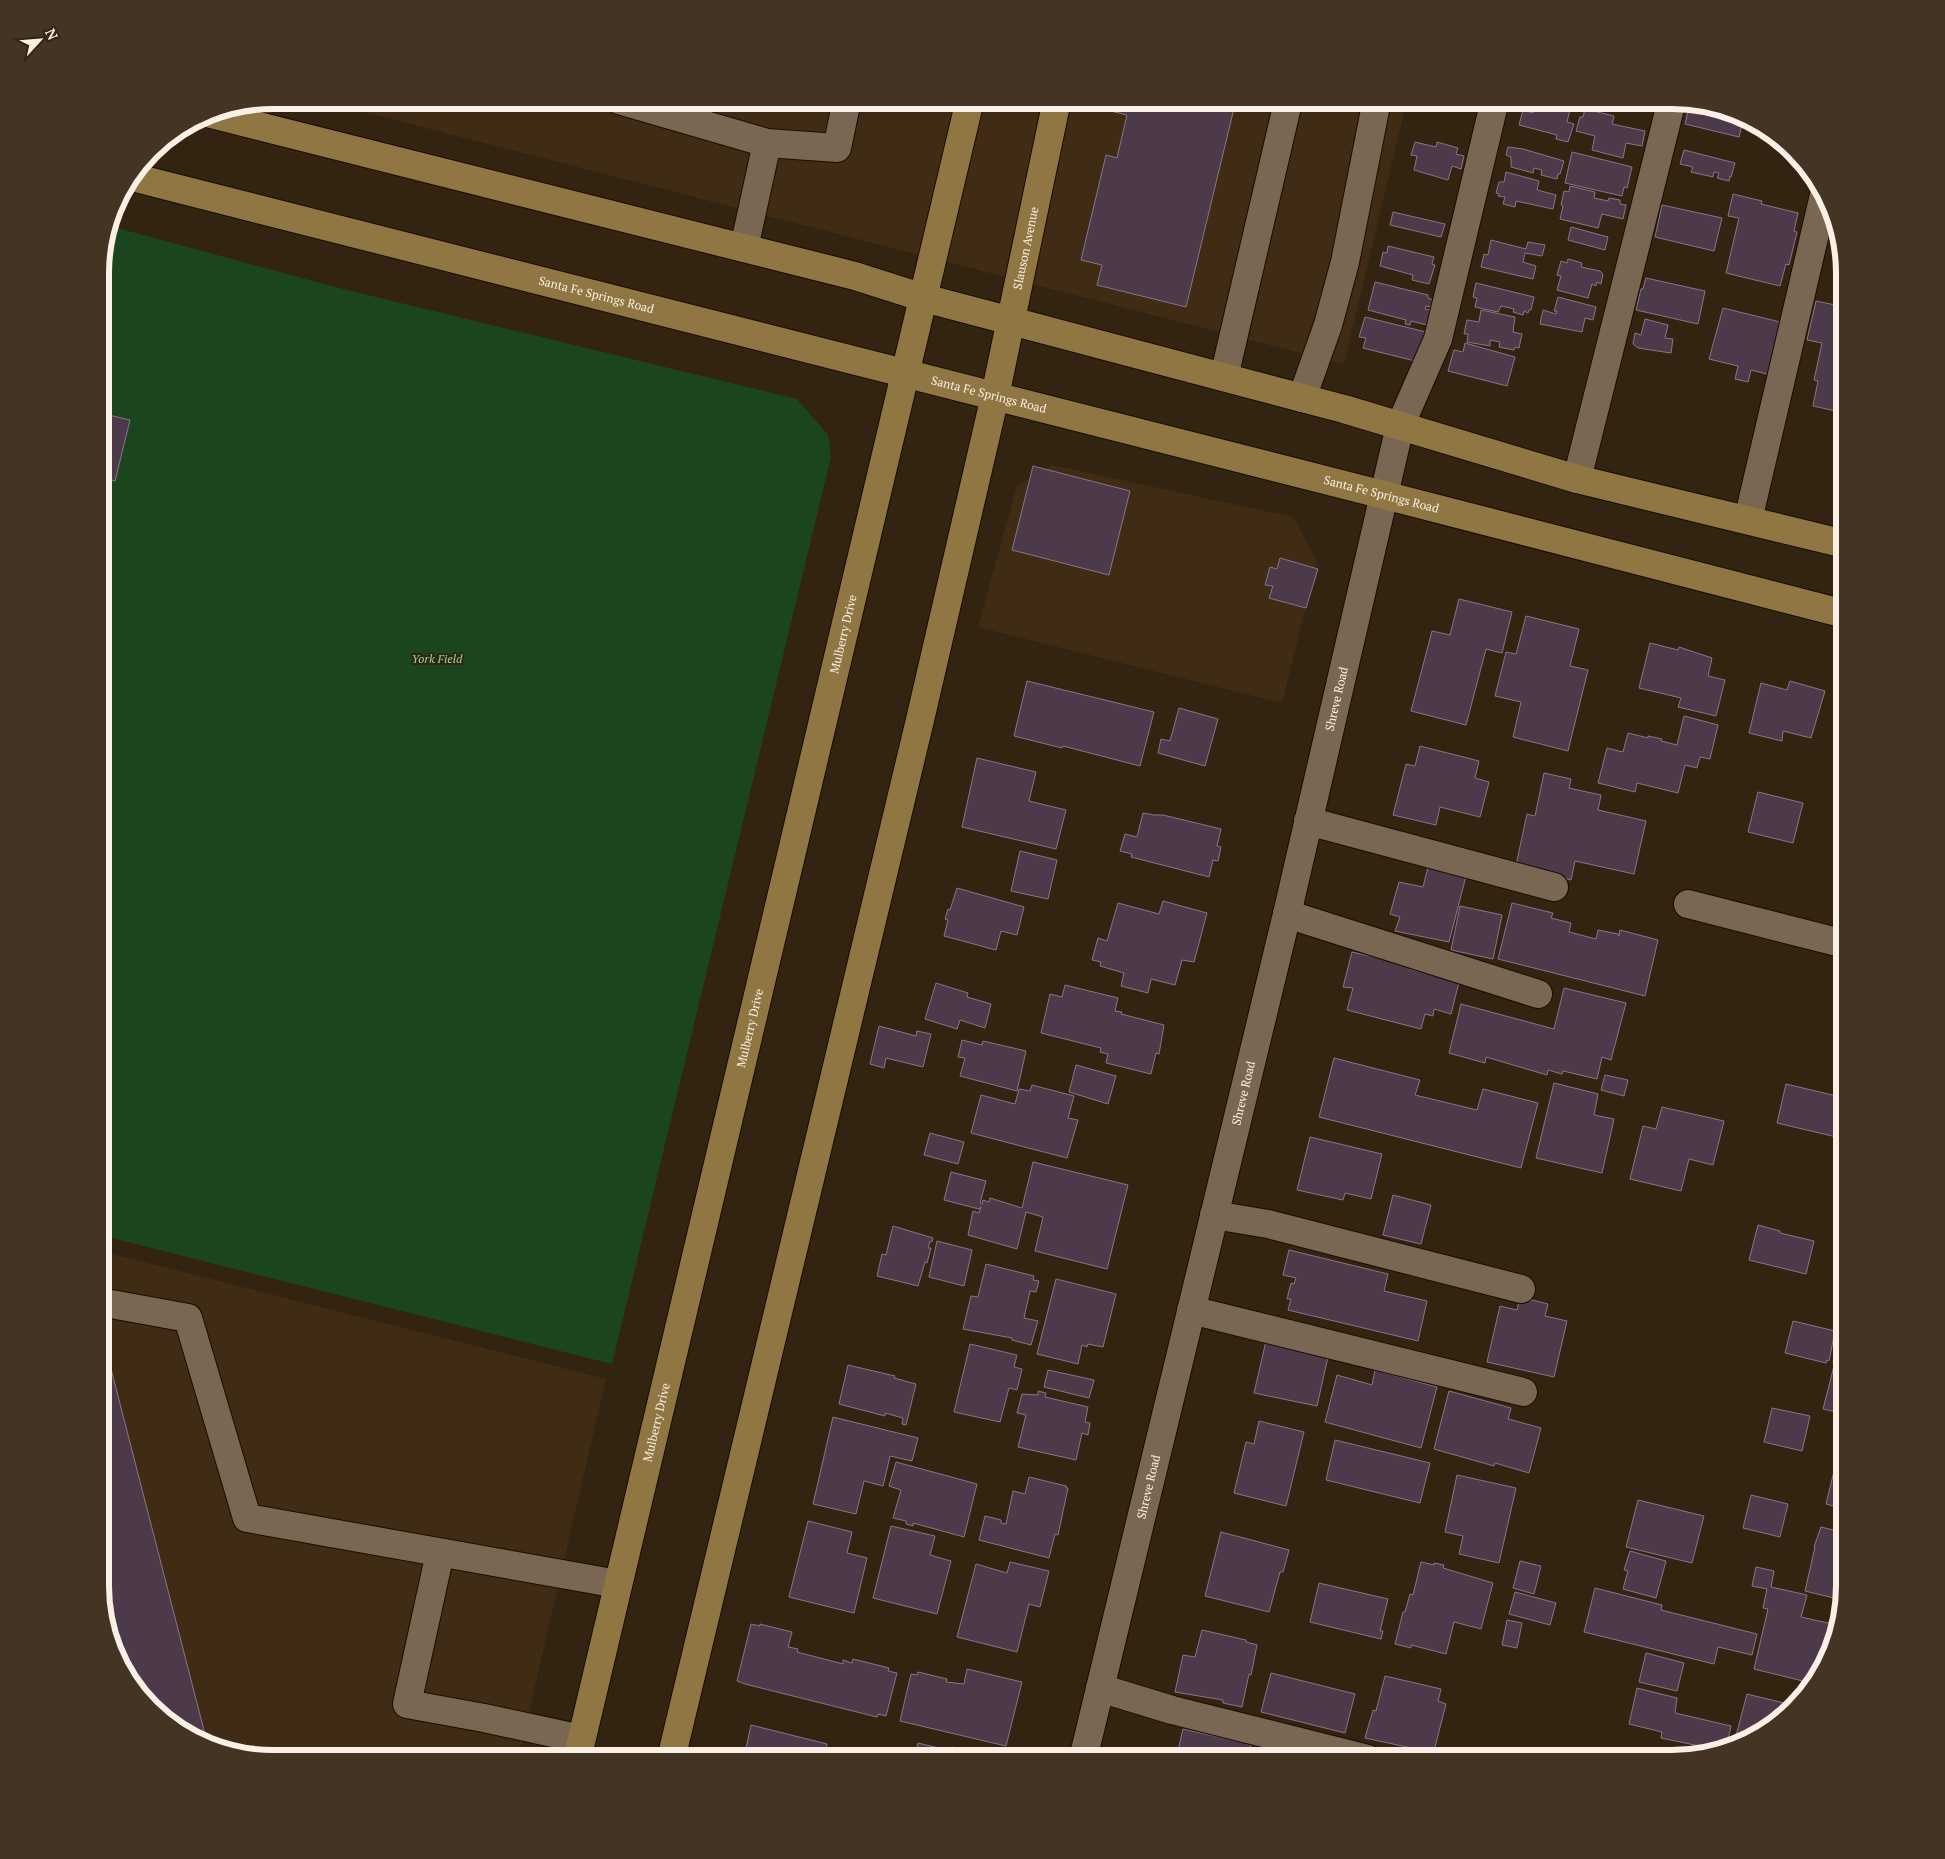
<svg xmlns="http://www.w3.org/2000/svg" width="1945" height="1859" font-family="'PT Serif',serif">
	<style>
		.built { fill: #402c15 }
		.green { fill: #1a451e }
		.building { fill: #4c3949; stroke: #8a7587 }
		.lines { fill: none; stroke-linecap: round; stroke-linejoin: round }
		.minor-casing { stroke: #1b0c00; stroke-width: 30 }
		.major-casing { stroke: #1b0c00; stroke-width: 30 }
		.minor { stroke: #796754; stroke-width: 28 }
		.major { stroke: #907642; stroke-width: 28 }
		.labels { text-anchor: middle; stroke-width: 4; stroke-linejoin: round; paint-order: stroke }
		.street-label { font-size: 12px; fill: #faf0e5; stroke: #332412 }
		.park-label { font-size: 12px; font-style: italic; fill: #94d797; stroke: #332412 }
		.rim { fill: none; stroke: #faf0e5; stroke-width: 6 }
	</style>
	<rect width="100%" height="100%" fill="#332412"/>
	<g class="built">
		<path d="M317 100H1407L1344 364Z"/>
		<path d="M1052 465 1293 517 1317 561 1282 703 978 627 1017 486Z"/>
		<path d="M100 1251 606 1379 518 1759H273L206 1746 150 1708 100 1597Z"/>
	</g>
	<path class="green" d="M110 226 339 288 797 399 828 435 831 457 612 1364 100 1235V261Z"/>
	<g class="building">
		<path d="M1109 100H1236L1186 307 1097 285 1102 265 1081 260 1106 155 1117 158 1127 115 1106 110Z"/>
		<path d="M1438 100H1454L1453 104Z"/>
		<path d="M1536 100 1550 104 1551 100 1572 101 1567 122 1574 124 1568 142 1556 139 1557 135 1519 125 1523 110 1533 113Z"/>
		<path d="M1690 102 1744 117 1739 137 1685 124Z"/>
		<path d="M1585 109 1614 116 1612 124 1645 131 1642 146 1626 143 1623 158 1592 150 1595 136 1576 131 1580 117H1583Z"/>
		<path d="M1415 142 1436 147 1437 142 1458 148 1456 154 1464 156 1461 169 1452 166 1448 180 1414 170 1417 156 1411 155Z"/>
		<path d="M1508 147 1523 149 1564 161 1560 174H1558L1557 179 1541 175 1542 170 1534 168 1533 173 1511 167V157L1506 155Z"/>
		<path d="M1684 150 1735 163 1731 177 1730 176 1729 181 1717 178 1719 173 1714 172 1713 177 1691 172 1693 167 1680 164Z"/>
		<path d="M1572 152 1632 167 1627 188 1624 187 1622 196 1565 183Z"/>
		<path d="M1506 172 1539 181 1537 190 1556 195 1553 209 1516 201 1515 207 1503 204 1505 197 1498 196 1499 194 1496 193 1499 182H1504Z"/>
		<path d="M1570 186 1595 192 1594 198 1608 201 1609 198 1620 200V204L1626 205 1623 219 1602 214 1598 228 1560 219 1563 206 1561 205 1564 191 1569 192Z"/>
		<path d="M1733 194 1762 201 1761 204 1798 213 1794 231 1797 232 1789 265 1786 264 1780 286 1726 273 1739 218 1728 216Z"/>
		<path d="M1662 205 1722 218 1714 251 1655 237Z"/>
		<path d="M1393 212 1445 224 1441 237 1390 225Z"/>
		<path d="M1571 227 1608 237 1605 250 1568 240Z"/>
		<path d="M1491 240 1526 249 1528 242 1545 245 1542 256 1525 253 1523 262 1536 266 1533 279 1481 267 1484 254 1488 255Z"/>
		<path d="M1388 246 1434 257 1432 264 1435 265 1429 284 1412 280 1413 275 1380 266 1383 252 1387 253Z"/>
		<path d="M1568 259 1582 263 1581 267 1600 271 1603 274 1601 284 1597 282 1596 286 1592 284 1588 298 1557 290 1561 276 1557 275 1561 261 1567 263Z"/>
		<path d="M1646 278 1705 291 1698 324 1636 310 1641 289H1643Z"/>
		<path d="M1375 282 1428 295V298L1433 300 1431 307 1426 306 1425 309 1431 310 1427 325 1411 321 1410 325 1405 324 1406 320 1368 310Z"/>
		<path d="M1476 283 1534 297 1531 310H1529L1528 313 1524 311 1523 315 1513 312 1514 309 1501 306 1498 312 1475 307 1477 298 1473 297Z"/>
		<path d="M1845 285V413L1813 406 1818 381 1814 380 1822 343 1807 340 1816 301 1840 306Z"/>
		<path d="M1558 297 1596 307 1593 320 1585 318 1582 332 1540 324 1543 310 1556 314 1557 311H1554Z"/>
		<path d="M1723 308 1788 324 1775 376 1751 370 1748 382 1735 379 1738 366 1709 359Z"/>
		<path d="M1481 310 1515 317 1513 332 1522 334 1519 348 1515 347 1514 350 1499 347 1500 342 1490 340V346L1467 342 1468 334H1464L1467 320 1479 322Z"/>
		<path d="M1365 317 1426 332 1421 353 1415 361 1363 348 1366 338 1359 337Z"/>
		<path d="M1645 319 1668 325 1665 338 1673 339 1671 353 1638 348 1633 344 1635 333 1641 335Z"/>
		<path d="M1465 343 1515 357 1507 386 1448 371 1454 350 1463 352Z"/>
		<path d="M100 413 130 420 115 481 100 477Z"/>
		<path d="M1033 466 1130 491 1109 575 1012 550Z"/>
		<path d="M1280 558 1318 569 1306 608 1269 598 1273 586 1265 585 1270 567 1277 569Z"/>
		<path d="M1459 599 1512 612 1502 653 1486 649 1466 725 1411 711 1432 631 1450 635Z"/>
		<path d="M1526 616 1579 629 1570 666 1588 670 1568 751 1513 737 1521 702 1495 696 1506 652 1516 654Z"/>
		<path d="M1650 643 1678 650 1679 647 1712 658 1708 676 1725 680 1716 716 1678 707 1681 698 1639 688Z"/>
		<path d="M1027 681 1154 712 1140 766 1063 746 1062 748 1014 736Z"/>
		<path d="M1790 681 1825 691 1811 738 1783 731 1782 741 1749 733 1761 683 1787 690Z"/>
		<path d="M1179 708 1218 719 1205 766 1158 753 1161 739 1170 741Z"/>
		<path d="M1845 709V760L1834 757Z"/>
		<path d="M1684 716 1718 725 1710 759 1700 757 1697 768 1685 765 1678 793 1637 783 1635 792 1598 783 1607 748 1623 752 1628 733 1648 738V736L1662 739 1661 741 1677 745Z"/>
		<path d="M1420 746 1479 761 1475 778 1489 782 1480 817 1440 807 1436 825 1393 815 1406 764 1415 766Z"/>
		<path d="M977 758 1036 772 1029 801 1066 810 1056 849 962 827Z"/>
		<path d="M1544 773 1571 779 1569 788 1601 795 1598 810 1646 821 1634 874 1575 861 1571 880 1516 865 1527 814 1535 816Z"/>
		<path d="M1758 792 1803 803 1793 843 1748 832Z"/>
		<path d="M1143 813 1154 815H1163L1221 829 1217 846 1221 847 1218 861 1213 860 1209 877 1131 857 1132 854 1120 851 1125 834 1137 837Z"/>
		<path d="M1020 851 1057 860 1048 899 1011 891Z"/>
		<path d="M1428 867 1466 876 1449 942 1395 931 1400 917 1390 914 1399 882 1423 887Z"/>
		<path d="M957 888 1024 907 1017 935 1001 931 996 950 944 936 948 920 945 919 948 909 950 910Z"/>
		<path d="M1163 901 1207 913 1194 962 1182 960 1175 985 1151 979 1148 993 1121 986 1124 973 1100 966 1101 962 1092 960 1098 938 1107 941 1118 903 1159 914Z"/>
		<path d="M1512 903 1553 913 1551 918 1571 923 1569 932 1596 939 1598 930 1618 934 1619 936 1620 930 1658 940 1645 996 1498 959Z"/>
		<path d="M1460 906 1502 915 1493 959 1451 950Z"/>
		<path d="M1352 952 1412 965 1410 969 1459 982 1451 1014 1434 1009 1433 1016 1425 1014 1421 1029 1347 1010 1353 988 1343 987Z"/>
		<path d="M936 983 968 993 967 997 991 1004 985 1028 960 1020 957 1029 925 1019Z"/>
		<path d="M1065 985 1118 998 1115 1011 1122 1012 1121 1014 1164 1025 1159 1054 1156 1053 1151 1074 1106 1063 1108 1054 1100 1052 1101 1048 1041 1033 1050 994 1062 997Z"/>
		<path d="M1564 988 1626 1003 1611 1060 1602 1057 1597 1079 1563 1071 1562 1074 1548 1070 1547 1075 1486 1057 1485 1063 1449 1053 1461 1004 1554 1029Z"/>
		<path d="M879 1026 916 1036 917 1031 931 1034 923 1067 886 1058 884 1068 870 1064Z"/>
		<path d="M962 1040 982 1045 983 1041 1026 1051 1017 1091 960 1076 965 1058 958 1057Z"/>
		<path d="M1334 1058 1420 1080 1415 1095 1477 1110 1483 1089 1538 1103 1521 1168 1319 1117Z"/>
		<path d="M1076 1065 1116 1076 1108 1104 1069 1092Z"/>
		<path d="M1605 1075 1628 1080 1624 1096 1601 1090Z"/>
		<path d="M1554 1083 1598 1094 1594 1115 1614 1119 1602 1173 1536 1158Z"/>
		<path d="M1786 1084 1845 1098V1139L1777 1123Z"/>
		<path d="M1032 1085 1074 1096 1068 1118 1078 1120 1067 1158 971 1133 981 1095 1015 1104 1019 1089 1030 1091Z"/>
		<path d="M1662 1107 1724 1121 1713 1165 1689 1159 1681 1191 1630 1179 1643 1126 1656 1129Z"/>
		<path d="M930 1133 964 1142 958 1164 924 1155Z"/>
		<path d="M1310 1137 1382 1154 1371 1199 1345 1193 1343 1200 1297 1190Z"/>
		<path d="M1033 1162 1128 1185 1107 1269 1035 1251 1043 1217 1026 1212 1017 1249 968 1235 973 1211 979 1213 981 1207 979 1209 944 1200 951 1172 986 1181 980 1203 982 1204 983 1200 989 1202 990 1198 1022 1208Z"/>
		<path d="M1842 1187H1845V1231L1836 1229 1843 1203 1839 1202Z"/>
		<path d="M1393 1195 1431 1205 1421 1244 1383 1235Z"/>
		<path d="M1758 1225 1780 1231V1233L1814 1241 1806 1274 1749 1260Z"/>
		<path d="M893 1226 933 1238 932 1242 930 1241 928 1248H931L927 1263 925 1262 918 1286 877 1276 882 1254 886 1255Z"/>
		<path d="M937 1241 972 1250 964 1286 929 1277Z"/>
		<path d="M1289 1250 1388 1274 1384 1291 1427 1301 1418 1341 1288 1310 1291 1299H1287L1291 1283 1294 1284 1296 1278 1283 1275Z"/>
		<path d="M986 1264 1034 1276 1033 1280 1039 1281 1036 1292 1030 1291 1024 1318 1038 1321 1031 1345 1012 1340V1338L963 1329 971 1296 978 1297Z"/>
		<path d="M1056 1279 1116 1294 1103 1347 1088 1344 1087 1347 1082 1345 1078 1364 1037 1354Z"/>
		<path d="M1520 1297 1548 1304 1545 1316 1567 1321 1554 1377 1487 1362 1500 1306 1517 1310Z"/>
		<path d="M1793 1321 1835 1331 1829 1361 1827 1360 1826 1363 1785 1353Z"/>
		<path d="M1266 1341 1309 1347 1307 1353 1328 1357 1317 1406 1254 1393Z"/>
		<path d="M970 1344 1017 1355 1014 1367 1022 1369 1017 1390 1009 1388 1000 1422 954 1412Z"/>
		<path d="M1835 1354 1845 1357V1414L1823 1409 1835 1362H1833Z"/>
		<path d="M109 1361 208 1746 150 1708 113 1653 100 1597V1363Z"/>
		<path d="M848 1365 895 1376 894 1378 916 1384 906 1425 902 1424 903 1418 885 1413V1416L839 1404Z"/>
		<path d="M1048 1370 1094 1380 1089 1398 1044 1387Z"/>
		<path d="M1375 1370 1437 1387 1421 1448 1325 1422 1337 1375 1372 1385Z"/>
		<path d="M1038 1391 1046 1393 1045 1397 1088 1407 1085 1422 1090 1423 1088 1435 1082 1433 1076 1460 1018 1447 1026 1415 1017 1413 1022 1394 1038 1395Z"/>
		<path d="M1449 1391 1511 1408 1508 1419 1541 1428 1529 1473 1495 1463 1494 1466 1434 1449Z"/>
		<path d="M1772 1408 1810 1416 1802 1451 1764 1442Z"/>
		<path d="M833 1417 918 1438 912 1461 890 1456 883 1486 864 1481 856 1514 813 1504Z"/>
		<path d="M1259 1421 1304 1432 1286 1506 1234 1493 1246 1442 1254 1444Z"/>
		<path d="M1335 1440 1430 1463 1420 1503 1326 1480Z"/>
		<path d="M1842 1440 1845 1441V1509L1826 1504 1837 1459H1835L1837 1451H1839Z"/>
		<path d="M896 1462 977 1484 964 1537 913 1523V1526L906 1524V1521L893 1518 901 1490 889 1486Z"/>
		<path d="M1457 1475 1516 1488 1499 1563 1459 1554 1463 1536 1445 1532Z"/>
		<path d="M1029 1477 1066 1486V1488H1068L1058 1535 1055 1534 1049 1558 979 1540 985 1516 1001 1520V1523L1006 1524 1013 1491 1025 1494Z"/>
		<path d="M1751 1495 1788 1504 1780 1537 1743 1528Z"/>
		<path d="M1638 1500 1704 1516 1692 1563 1626 1547Z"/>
		<path d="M808 1521 852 1532 847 1553 867 1558 854 1613 789 1597Z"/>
		<path d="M891 1526 935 1536 930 1555 951 1561 937 1614 873 1598Z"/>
		<path d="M1821 1527 1845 1533V1586L1842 1600 1805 1591 1815 1547H1814Z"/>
		<path d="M1221 1532 1289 1550 1283 1572H1280L1269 1612 1205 1596Z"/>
		<path d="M1630 1551 1666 1561 1656 1598 1623 1589 1628 1571 1624 1570Z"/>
		<path d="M1520 1561 1541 1566 1534 1594 1513 1588Z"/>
		<path d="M1010 1562 1049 1571 1040 1607 1029 1604 1017 1652 957 1637 976 1564 1007 1573Z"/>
		<path d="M1421 1562 1434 1565V1563L1444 1565 1443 1568 1493 1583 1481 1629 1454 1622 1446 1654 1411 1645V1648L1395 1644 1403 1612H1405L1410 1594 1413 1595Z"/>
		<path d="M1756 1567 1774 1571 1771 1587 1807 1595 1801 1617 1837 1625 1832 1653 1811 1683 1754 1669 1768 1609 1763 1608 1767 1589 1752 1586Z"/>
		<path d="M1319 1583 1388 1599 1380 1631H1383L1381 1639 1310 1622Z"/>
		<path d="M1595 1588 1662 1605 1661 1610 1757 1634 1752 1655 1718 1647 1714 1664 1584 1632Z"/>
		<path d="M1515 1592 1556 1603 1550 1625 1509 1614Z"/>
		<path d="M1507 1620 1522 1623 1517 1648 1502 1645Z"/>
		<path d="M751 1624 760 1626V1624L792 1632 788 1647 798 1649 797 1652 843 1664V1660L852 1663 853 1659 889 1668 888 1671 897 1673 886 1716 878 1714 877 1717 745 1684 737 1681Z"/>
		<path d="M1202 1630 1246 1640V1642L1257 1645 1251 1675 1249 1674 1242 1707 1223 1703V1700L1175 1692 1183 1655 1195 1657Z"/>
		<path d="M1646 1653 1684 1663 1677 1691 1639 1682Z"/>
		<path d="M967 1669 1022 1682 1006 1746 900 1721 911 1674 917 1675 918 1672 947 1679 946 1682 964 1684Z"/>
		<path d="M1271 1673 1355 1694 1345 1733 1261 1712Z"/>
		<path d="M1385 1676 1441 1689 1438 1701 1446 1704 1433 1755 1416 1751V1749L1365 1738 1373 1710 1376 1711Z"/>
		<path d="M1637 1688 1677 1698 1675 1713 1731 1726 1726 1749 1719 1750 1661 1738 1662 1732 1629 1724Z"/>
		<path d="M1747 1694 1796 1706 1739 1746 1733 1747Z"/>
		<path d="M751 1725 827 1744 824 1759H738L739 1752 745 1753Z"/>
		<path d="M1183 1729 1251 1744 1248 1759H1176Z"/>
		<path d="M918 1743 951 1751 952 1747 988 1756V1759H914Z"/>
		<path d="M1646 1749 1685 1758 1644 1759Z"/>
	</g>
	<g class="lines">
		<defs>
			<g id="minor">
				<path d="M619 100 767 143"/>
				<path d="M744 248 767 143 837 148 847 100"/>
				<path d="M1224 377 1288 102"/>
				<path d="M1302 398 1328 325 1345 262 1377 100"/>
				<path d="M1577 479 1672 100"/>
				<path d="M1748 520 1824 195"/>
				<path d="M1308 821 1554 887"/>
				<path d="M1688 904 1845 944"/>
				<path d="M1287 914 1538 994"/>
				<path d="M1214 1215 1268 1224 1521 1289"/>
				<path d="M100 1302 188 1318 247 1518 618 1584"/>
				<path d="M1191 1310 1523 1392"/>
				<path d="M440 1553 407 1704 484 1718 581 1739"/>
				<path d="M1100 1688 1172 1710 1368 1759"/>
				<path id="s1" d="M1083 1759 1287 914 1400 426 1438 339 1495 100"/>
			</g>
			<g id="major">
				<path d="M207 113 855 276 924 298 1344 409 1577 479 1845 544"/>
				<path id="s2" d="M132 177 1384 495 1845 614"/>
				<path id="s3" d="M577 1759 970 100"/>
				<path id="s4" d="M671 1759 920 720 995 396 1057 100"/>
			</g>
		</defs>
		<use href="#minor" class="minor-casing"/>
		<use href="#major" class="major-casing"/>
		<use href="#minor" class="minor"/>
		<use href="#major" class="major"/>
	</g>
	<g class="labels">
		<g class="street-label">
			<text dy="4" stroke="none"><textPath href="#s4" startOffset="1552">Slauson Avenue</textPath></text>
			<text dy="4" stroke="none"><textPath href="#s2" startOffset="479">Santa Fe Springs Road</textPath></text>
			<text dy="4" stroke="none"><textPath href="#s2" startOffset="884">Santa Fe Springs Road</textPath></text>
			<text dy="4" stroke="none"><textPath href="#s2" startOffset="1289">Santa Fe Springs Road</textPath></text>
			<text dy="4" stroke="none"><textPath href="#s3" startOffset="1156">Mulberry Drive</textPath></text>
			<text dy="4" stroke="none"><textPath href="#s1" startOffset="1090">Shreve Road</textPath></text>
			<text dy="4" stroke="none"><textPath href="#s3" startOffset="751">Mulberry Drive</textPath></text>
			<text dy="4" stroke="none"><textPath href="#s1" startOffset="685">Shreve Road</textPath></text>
			<text dy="4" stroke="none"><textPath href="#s3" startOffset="346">Mulberry Drive</textPath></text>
			<text dy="4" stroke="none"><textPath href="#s1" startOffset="280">Shreve Road</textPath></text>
		</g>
		<g class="park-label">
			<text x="437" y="663">York Field</text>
		</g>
	</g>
	<path d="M0 0H1945V1859H0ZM273 109H1672A164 164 0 0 1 1836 273V1586A164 164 0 0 1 1672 1750H273A164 164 0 0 1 109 1586V273A164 164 0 0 1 273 109Z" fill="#433423" fill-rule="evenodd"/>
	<path class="rim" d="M273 109H1672A164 164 0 0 1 1836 273V1586A164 164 0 0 1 1672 1750H273A164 164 0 0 1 109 1586V273A164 164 0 0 1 273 109Z"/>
	<g transform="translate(40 40) rotate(64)" stroke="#332412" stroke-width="4" paint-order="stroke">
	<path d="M0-4L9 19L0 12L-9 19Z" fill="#faf0e5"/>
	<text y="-8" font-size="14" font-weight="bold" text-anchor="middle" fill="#faf0e5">N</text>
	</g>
</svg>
